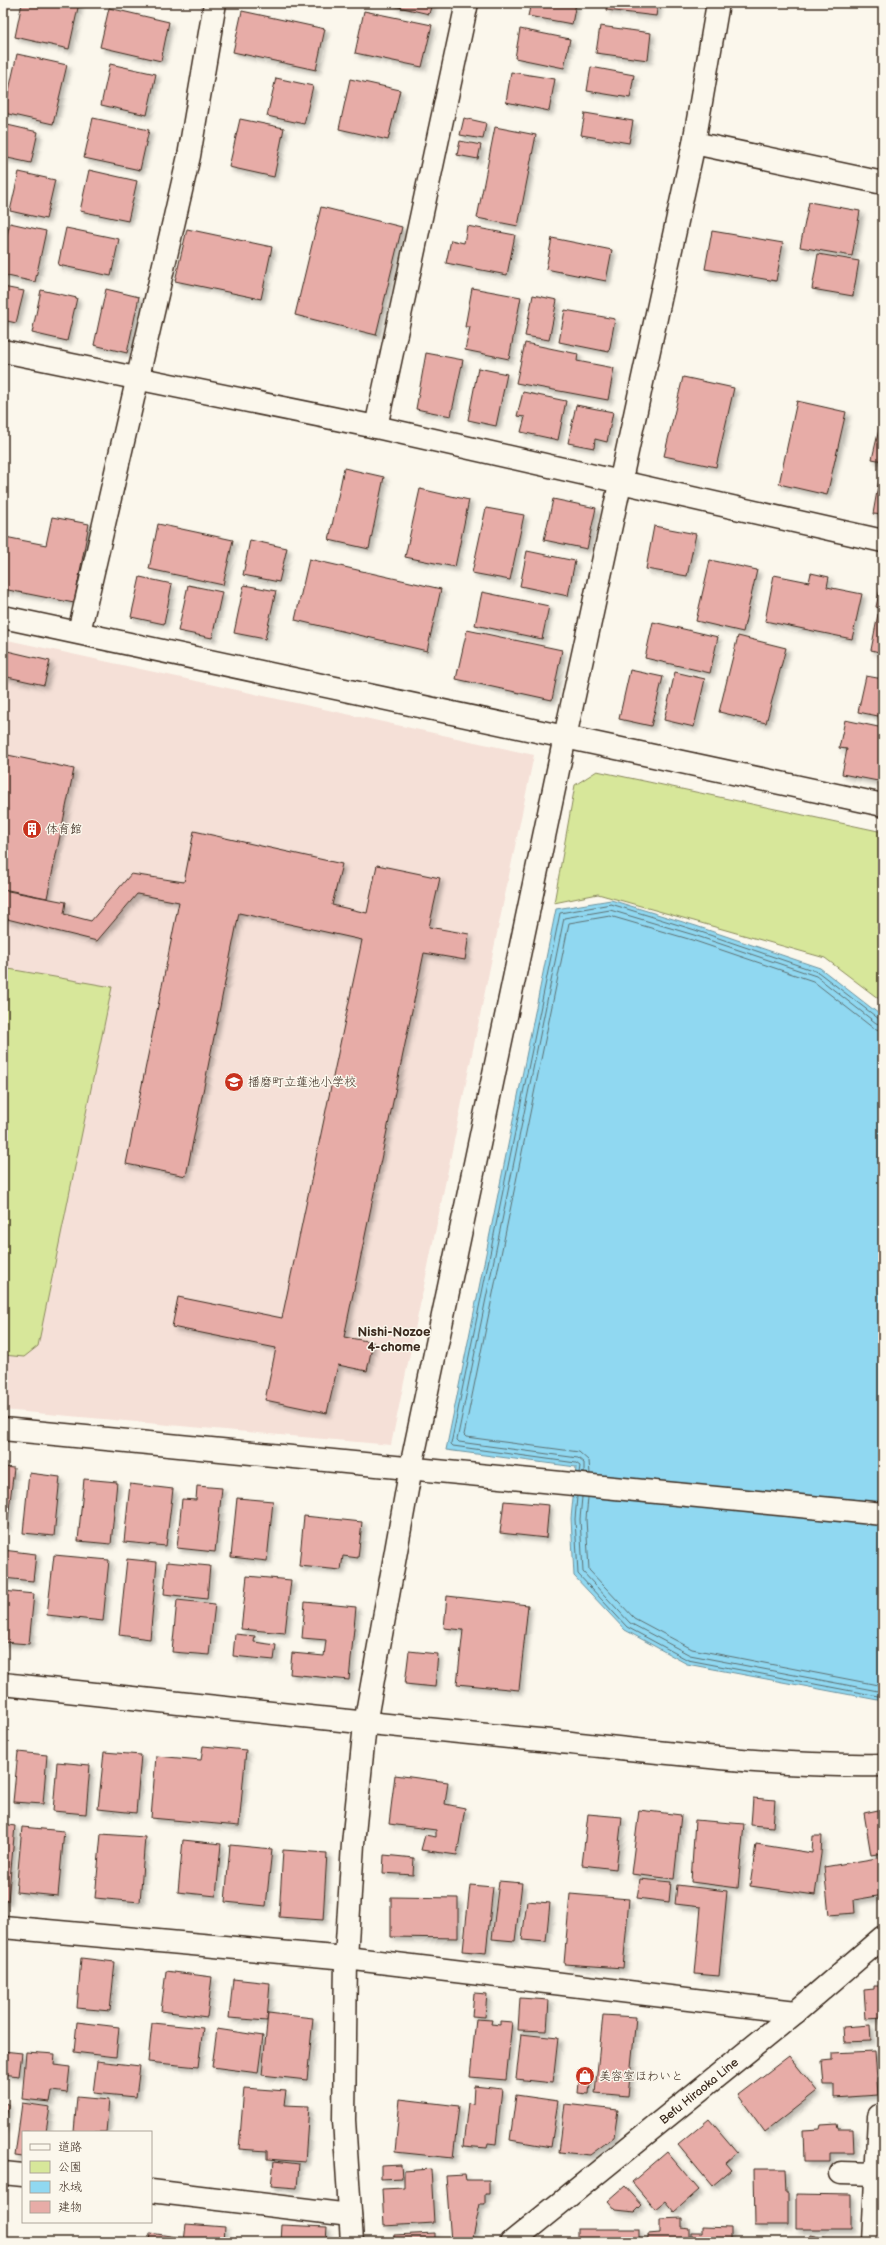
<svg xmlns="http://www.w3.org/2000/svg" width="886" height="2245" font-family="'Balsamiq Sans','Klee One',sans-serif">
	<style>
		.built { fill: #f5e0d7 }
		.green { fill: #d7e79a; stroke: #89885c }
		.water { fill: #90d8f1; stroke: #6e929d }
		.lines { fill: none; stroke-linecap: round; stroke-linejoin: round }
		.shore { stroke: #5d7072; stroke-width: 1 }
		.building { fill: #e7aca7; stroke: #3b2a1e; filter: url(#shadow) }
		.street-casing { stroke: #3b2a1e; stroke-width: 25 }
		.secondary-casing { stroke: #3b2a1e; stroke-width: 25 }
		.street { stroke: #fbf7ec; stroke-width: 22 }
		.secondary { stroke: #fbf7ec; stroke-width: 22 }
		.labels { text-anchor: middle; stroke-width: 3; stroke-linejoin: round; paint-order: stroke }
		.poi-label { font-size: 12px; fill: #3b2a1e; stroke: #fbf7ec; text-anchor: start }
		.street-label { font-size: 12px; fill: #3b2a1e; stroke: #fbf7ec }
		.neighbourhood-label { font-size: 13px; font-weight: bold; fill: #3b2a1e; stroke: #fbf7ec }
	</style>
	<defs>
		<filter id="shadow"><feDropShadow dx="3.5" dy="3.5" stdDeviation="2" flood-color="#0004"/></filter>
	</defs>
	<rect width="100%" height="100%" fill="#fbf7ec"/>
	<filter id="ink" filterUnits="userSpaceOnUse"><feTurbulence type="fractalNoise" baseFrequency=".025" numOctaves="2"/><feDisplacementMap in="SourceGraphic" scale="8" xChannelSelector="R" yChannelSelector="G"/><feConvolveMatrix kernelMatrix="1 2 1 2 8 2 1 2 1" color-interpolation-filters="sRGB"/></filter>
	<g filter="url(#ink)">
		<path class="built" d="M3 639 534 755 391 1445 3 1410Z"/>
		<g class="green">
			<path d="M597 771 883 832V898L878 928 883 940V1002L825 958 598 894 554 903 575 785Z"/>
			<path d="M3 968 112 987 38 1346 24 1357 3 1355Z"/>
		</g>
		<path class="water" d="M611 900 696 926 820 968 883 1017V1701L687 1664 625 1630 574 1576 571 1518 576 1467 446 1450 556 909Z"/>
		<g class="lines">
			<g class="shore">
				<path d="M579 1473 580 1466 576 1463 453 1446 451 1444 560 913 611 904 695 930 818 972 879 1019H883"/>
				<path d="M584 1473V1463L578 1458 459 1442 457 1440 564 918 610 910 694 935 816 976 876 1023 883 1025"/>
				<path d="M590 1474 589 1461 579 1452 466 1437 464 1435 569 923 610 916 692 940 813 981 873 1028 883 1031"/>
				<path d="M577 1497 575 1519 578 1574 627 1627 688 1660 883 1697"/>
				<path d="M582 1497 580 1519 583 1572 630 1623 690 1655 883 1692"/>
				<path d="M588 1498 586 1519 589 1570 634 1618 692 1649 883 1686"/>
			</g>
		</g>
		<g class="building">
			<path d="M22 3H79L69 49 15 37Z"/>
			<path d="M395 3H432L429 14 394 6Z"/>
			<path d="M531 3H576L572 24 528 16Z"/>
			<path d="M607 3H658L656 16 606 10Z"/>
			<path d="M109 8 169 22 161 61 100 47Z"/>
			<path d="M242 11 325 29 316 70 233 52Z"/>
			<path d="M364 11 432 25 422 67 355 53Z"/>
			<path d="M600 26 651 33 648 60 596 53Z"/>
			<path d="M520 29 570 39 564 68 515 58Z"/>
			<path d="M17 54 67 65 53 124 4 113Z"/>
			<path d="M110 64 156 74 147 115 101 105Z"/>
			<path d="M591 67 634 75 630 98 587 91Z"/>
			<path d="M511 72 555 79 549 111 506 102Z"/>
			<path d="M276 78 313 86 304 124 267 116Z"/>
			<path d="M350 79 400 90 388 140 339 129Z"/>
			<path d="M585 113 633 121 629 143 581 135Z"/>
			<path d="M93 118 149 130 140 170 84 158Z"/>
			<path d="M464 118 486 123 483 139 460 135Z"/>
			<path d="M240 119 284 128 274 177 229 167Z"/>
			<path d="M3 124 38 132 31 163 3 157Z"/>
			<path d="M495 127 536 135 518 226 477 218Z"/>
			<path d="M460 141 481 145 478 159 457 155Z"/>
			<path d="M89 170 137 181 128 221 80 211Z"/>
			<path d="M19 172 55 180 46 219 10 211Z"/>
			<path d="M809 202 860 211 852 256 800 247Z"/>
			<path d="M321 207 402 227 376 335 295 315Z"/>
			<path d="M10 223 46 231 35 282 3 275V251Z"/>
			<path d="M467 226 515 235 507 275 446 263 451 240 464 243Z"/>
			<path d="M66 228 119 239 111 276 58 265Z"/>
			<path d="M187 229 272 247 261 299 175 281Z"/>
			<path d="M712 231 783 243 776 281 705 269Z"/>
			<path d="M552 238 612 250 606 281 546 269Z"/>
			<path d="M818 254 859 261 853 296 812 289Z"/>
			<path d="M3 287 24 291 16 323 3 320Z"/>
			<path d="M472 288 521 297 509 359 465 350 470 327H465Z"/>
			<path d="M106 289 139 297 127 353 94 345Z"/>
			<path d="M41 290 77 298 67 341 32 333Z"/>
			<path d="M533 295 557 300 549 340 525 336Z"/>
			<path d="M565 310 615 319 609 352 559 342Z"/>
			<path d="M525 343 578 354 577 361 614 368 608 400 516 383Z"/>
			<path d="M426 353 463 360 451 416 416 409Z"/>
			<path d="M478 368 507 374 496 426 468 420Z"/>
			<path d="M683 377 734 388 716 467 664 456Z"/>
			<path d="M523 392 566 401 558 440 521 432 525 417 517 416Z"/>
			<path d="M797 401 846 412 827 495 779 484Z"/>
			<path d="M576 405 613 412 607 442 595 439 594 448 568 443Z"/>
			<path d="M880 425 883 426V461L872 459Z"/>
			<path d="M344 468 384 477 369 549 329 540Z"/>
			<path d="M880 474 883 475V515L873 514Z"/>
			<path d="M420 489 469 500 455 567 405 557Z"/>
			<path d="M553 499 596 508 587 549 544 540Z"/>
			<path d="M486 508 524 515 510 580 472 573Z"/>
			<path d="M52 517 89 524 74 603 3 589V549L5 537 46 545Z"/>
			<path d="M158 524 233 540 223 585 149 569Z"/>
			<path d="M654 526 696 534 687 576 646 569Z"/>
			<path d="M250 540 287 548 279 582 243 575Z"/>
			<path d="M527 551 575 561 568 596 520 586Z"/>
			<path d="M309 559 441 589 427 651 295 620Z"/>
			<path d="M710 560 757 570 743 632 696 621Z"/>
			<path d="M811 573 829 577 827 587 862 594 852 639 765 621 774 575 809 582Z"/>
			<path d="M883 575V609L876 607Z"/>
			<path d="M140 577 172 584 164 624 131 617Z"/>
			<path d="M188 585 222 592 212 638 178 631Z"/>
			<path d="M244 585 276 591 265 639 234 633Z"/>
			<path d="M482 592 549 606 542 639 475 625Z"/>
			<path d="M878 614 883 615V653L871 650Z"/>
			<path d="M653 622 718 637 710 673 645 658Z"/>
			<path d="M467 630 562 650 552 700 456 679Z"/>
			<path d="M738 636 786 648 766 723 719 712Z"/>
			<path d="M3 650 50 661 44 685 3 676Z"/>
			<path d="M630 670 663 677 651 726 619 719Z"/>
			<path d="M675 672 705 679 694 727 664 720Z"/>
			<path d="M866 676 883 679V717L858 712Z"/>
			<path d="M845 720 883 728V782L842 774 847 749 839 748Z"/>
			<path d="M3 754 74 769 47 898 3 889Z"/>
			<path d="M194 831 342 864 332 905 367 913 377 865 440 878 429 927 469 934 465 960 424 953 344 1337 373 1342 367 1371 338 1365 327 1413 265 1400 276 1348 172 1327 178 1297 282 1318 362 940 239 913 186 1176 126 1164 179 902 137 894 97 941 3 918V890L66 902 64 914 91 921 131 874 184 882Z"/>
			<path d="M3 1467 14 1468 7 1527H3Z"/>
			<path d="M29 1473 60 1477 54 1536 23 1533Z"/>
			<path d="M84 1479 117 1482 111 1544 78 1541Z"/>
			<path d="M130 1484 173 1489 166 1546 124 1542Z"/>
			<path d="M197 1486 222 1488 215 1552 177 1548 182 1499 196 1500Z"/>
			<path d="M237 1498 273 1501 267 1561 231 1557Z"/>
			<path d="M504 1501 549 1505 546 1538 500 1533Z"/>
			<path d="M304 1516 362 1522 358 1558 343 1556 341 1570 299 1566Z"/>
			<path d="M3 1550 36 1554 33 1581 3 1578Z"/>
			<path d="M54 1555 109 1560 103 1621 47 1615Z"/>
			<path d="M127 1559 157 1562 150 1639 119 1635Z"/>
			<path d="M167 1562 210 1566 207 1599 164 1594Z"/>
			<path d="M247 1576 291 1580 285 1633 241 1629Z"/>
			<path d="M3 1591 34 1594 29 1644 3 1642Z"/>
			<path d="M447 1596 528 1605 519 1690 457 1684 463 1630 444 1628Z"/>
			<path d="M177 1600 215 1604 209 1655 172 1652Z"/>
			<path d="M305 1602 356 1607 349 1680 290 1674 292 1653 324 1656 326 1640 302 1638Z"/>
			<path d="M235 1634 255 1636 254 1642 276 1645 274 1660 233 1656Z"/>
			<path d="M409 1651 438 1654 435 1687 405 1684Z"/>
			<path d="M203 1746 246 1750 239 1826 151 1818 156 1756 201 1760Z"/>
			<path d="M18 1752 47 1755 43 1804 13 1802Z"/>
			<path d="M104 1752 141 1755 136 1813 98 1809Z"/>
			<path d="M57 1762 90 1765 86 1814 53 1811Z"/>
			<path d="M395 1775 448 1782 445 1804 465 1808 457 1855 421 1850 425 1835 436 1837V1830L389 1824Z"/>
			<path d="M753 1798 775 1800 773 1827 751 1825Z"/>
			<path d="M883 1809V1853L871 1855 864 1813Z"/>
			<path d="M639 1810 681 1815 674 1879 631 1874Z"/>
			<path d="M588 1814 622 1817 616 1869 582 1865Z"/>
			<path d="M695 1820 744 1824 738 1888 691 1882Z"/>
			<path d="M3 1824 15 1826 8 1901H3Z"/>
			<path d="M22 1827 64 1831 58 1896 16 1892Z"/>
			<path d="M101 1834 145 1837 140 1902 95 1898Z"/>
			<path d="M813 1836H822L821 1854 815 1895 750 1886 756 1844 812 1853Z"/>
			<path d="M183 1840 221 1844 216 1896 178 1892Z"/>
			<path d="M230 1845 272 1849 266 1906 225 1902Z"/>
			<path d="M283 1850 327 1853 323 1920 279 1917Z"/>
			<path d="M384 1855 414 1858 413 1875 383 1873Z"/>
			<path d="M883 1857V1895L854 1900 855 1913 829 1915 824 1867Z"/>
			<path d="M640 1879 671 1882 669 1902 637 1898Z"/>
			<path d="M499 1881 522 1883 515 1941 492 1939Z"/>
			<path d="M470 1885 493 1887 486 1953 463 1951Z"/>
			<path d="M677 1885 727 1891 719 1976 695 1974 701 1907 675 1904Z"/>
			<path d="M570 1894 629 1899 623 1968 564 1964Z"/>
			<path d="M391 1897 458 1898V1938L391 1937Z"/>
			<path d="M527 1901 550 1903 546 1942 522 1940Z"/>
			<path d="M81 1958 115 1962 110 2011 77 2008Z"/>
			<path d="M166 1971 212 1977 207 2017 161 2011Z"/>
			<path d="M233 1979 270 1983 267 2021 229 2018Z"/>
			<path d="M874 1986H883V2018L866 2019 864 1990 874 1989Z"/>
			<path d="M474 1993 487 1994 485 2017 472 2016Z"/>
			<path d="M520 1998 549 2000 547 2031 518 2030Z"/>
			<path d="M268 2013 313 2018 307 2080 262 2075Z"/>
			<path d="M603 2015 636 2017 628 2096 595 2093Z"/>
			<path d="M476 2019 492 2020 491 2024 500 2025V2021L512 2022 506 2080 470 2077Z"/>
			<path d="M77 2022 119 2027 116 2057 74 2052Z"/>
			<path d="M152 2023 203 2028 198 2067 148 2062Z"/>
			<rect x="881" y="2023" width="2" height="20"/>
			<path d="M870 2025 871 2041 844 2042 843 2027Z"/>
			<path d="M217 2029 263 2036 258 2073 212 2067Z"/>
			<path d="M521 2034 558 2038 553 2083 516 2079Z"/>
			<path d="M3 2051 22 2053 19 2076 3 2074Z"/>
			<path d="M875 2051 878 2095 834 2098V2085H824L822 2061 832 2060V2053Z"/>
			<path d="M26 2052 55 2054 54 2065 70 2067 67 2093 52 2091 50 2102 22 2099Z"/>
			<path d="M789 2056 817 2091 765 2132 738 2095Z"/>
			<path d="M97 2061 140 2066 136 2097 93 2093Z"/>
			<path d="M580 2072 591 2073 589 2094 578 2093Z"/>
			<path d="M474 2086 502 2089 496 2144 488 2143 487 2148 463 2146 468 2103 473 2104Z"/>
			<path d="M244 2088 286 2091 284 2105 309 2106 305 2162 267 2159V2151L239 2149Z"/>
			<path d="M516 2095 558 2101 551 2147 510 2140Z"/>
			<path d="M77 2097 109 2100 106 2132H74Z"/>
			<path d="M400 2099 459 2106 453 2158 395 2152Z"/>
			<path d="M3 2103 8 2104 5 2128H3Z"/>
			<path d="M22 2103 50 2107 46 2132H23V2157L15 2156Z"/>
			<path d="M565 2104 618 2110 614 2137 590 2155 559 2152Z"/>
			<path d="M709 2119 737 2152 725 2163 731 2170 712 2186 678 2145Z"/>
			<path d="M837 2124 838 2129H853L854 2153H830V2162H804L803 2130 820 2129 821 2125Z"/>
			<path d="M667 2152 699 2190 674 2212 665 2201 655 2209 632 2182Z"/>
			<path d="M274 2161 299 2164 297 2188 271 2186Z"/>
			<path d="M401 2165 402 2178 381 2179V2166Z"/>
			<path d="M431 2169 434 2223 384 2226 382 2189 404 2188V2171Z"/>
			<path d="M754 2169H785L786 2193H788V2225H755Z"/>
			<path d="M465 2175 466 2180H489V2194H485V2204H480L472 2242H451L446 2176Z"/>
			<path d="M625 2186 642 2205 635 2212 616 2210 608 2201Z"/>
			<path d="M796 2194 851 2195V2229H796Z"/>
			<path d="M682 2218V2227L689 2228V2242H648V2234L660 2233V2219Z"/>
			<path d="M186 2224 225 2227 224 2242H184Z"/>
			<path d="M282 2225 327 2227 326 2242H281Z"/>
			<path d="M702 2227 731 2228V2242H691V2233H702Z"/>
			<rect x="577" y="2229" width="62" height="13"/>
			<path d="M150 2233 177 2237 176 2242H149Z"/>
			<path d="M435 2233V2242H394V2235Z"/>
			<path d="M811 2235 845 2242H809Z"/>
		</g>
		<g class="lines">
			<defs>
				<g id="street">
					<path d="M694 143 883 183"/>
					<path d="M3 351 376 427 883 541"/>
					<path d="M376 427 467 3"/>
					<path d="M79 632 189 156 215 3"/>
					<path d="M3 1429 883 1514"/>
					<path d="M3 1927 346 1958 796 2012"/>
					<path d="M3 2173 23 2175"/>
					<path d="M841 2173 876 2174"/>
					<path d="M151 2191 350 2215"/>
					<path d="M873 2242 879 2116 883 2115"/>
				</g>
				<g id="secondary">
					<path d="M3 617 883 805"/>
					<path d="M3 1684C186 1704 368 1724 551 1741 661 1752 772 1767 883 1765"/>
					<path d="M352 2242 344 2120 346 1958 353 1844 365 1724 411 1467 565 737 694 143 718 3"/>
					<path d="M512 2242 796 2012 883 1937"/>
				</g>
			</defs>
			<use href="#street" class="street-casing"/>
			<use href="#secondary" class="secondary-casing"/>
			<use href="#street" class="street"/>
			<use href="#secondary" class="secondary"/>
		</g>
	</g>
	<defs>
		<symbol id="building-disc" viewBox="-11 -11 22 22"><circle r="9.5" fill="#c8321e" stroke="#fbf7ec"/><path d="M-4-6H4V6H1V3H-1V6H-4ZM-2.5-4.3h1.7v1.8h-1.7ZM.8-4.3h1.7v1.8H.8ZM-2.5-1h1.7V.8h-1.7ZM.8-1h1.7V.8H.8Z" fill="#fff"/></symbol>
		<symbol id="school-disc" viewBox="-11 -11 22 22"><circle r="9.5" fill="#c8321e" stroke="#fbf7ec"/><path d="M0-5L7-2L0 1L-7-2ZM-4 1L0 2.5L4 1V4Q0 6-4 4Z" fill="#fff"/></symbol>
		<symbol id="shop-disc" viewBox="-11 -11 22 22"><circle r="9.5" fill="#c8321e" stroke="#fbf7ec"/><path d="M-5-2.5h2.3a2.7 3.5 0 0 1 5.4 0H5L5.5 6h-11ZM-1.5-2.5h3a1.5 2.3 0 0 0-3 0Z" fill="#fff"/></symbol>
	</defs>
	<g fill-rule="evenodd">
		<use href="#building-disc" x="21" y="818" width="22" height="22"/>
		<use href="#school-disc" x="223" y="1071" width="22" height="22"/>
		<use href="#shop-disc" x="574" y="2065" width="22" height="22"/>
	</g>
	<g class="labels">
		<g class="poi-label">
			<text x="46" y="833">体育館</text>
			<text x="248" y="1086">播磨町立蓮池小学校</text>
			<text x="599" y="2080">美容室ほわいと</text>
		</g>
		<g class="street-label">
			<text transform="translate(699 2091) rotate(-39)" y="4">Befu Hiraoka Line</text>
		</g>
		<g class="neighbourhood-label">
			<text x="394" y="1336">Nishi-Nozoe<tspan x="394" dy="15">4-chome</tspan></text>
		</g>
	</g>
	<rect width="886" height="2245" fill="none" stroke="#fbf7ec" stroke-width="16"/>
	<rect x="8" y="8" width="870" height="2229" fill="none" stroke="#3b2a1e" stroke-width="1.5" filter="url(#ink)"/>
	<rect x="22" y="2131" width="130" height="92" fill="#fbf7ec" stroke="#aea59a"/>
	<rect x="30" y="2144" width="20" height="6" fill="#fbf7ec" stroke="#aea59a"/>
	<text x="58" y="2151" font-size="12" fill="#3b2a1e">道路</text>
	<rect x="30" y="2161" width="20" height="12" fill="#d7e79a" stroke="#aea59a"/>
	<text x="58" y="2171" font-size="12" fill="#3b2a1e">公園</text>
	<rect x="30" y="2181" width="20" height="12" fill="#90d8f1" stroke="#aea59a"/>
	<text x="58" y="2191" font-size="12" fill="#3b2a1e">水域</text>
	<rect x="30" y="2201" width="20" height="12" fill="#e7aca7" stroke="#aea59a"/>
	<text x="58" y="2211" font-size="12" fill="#3b2a1e">建物</text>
</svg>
